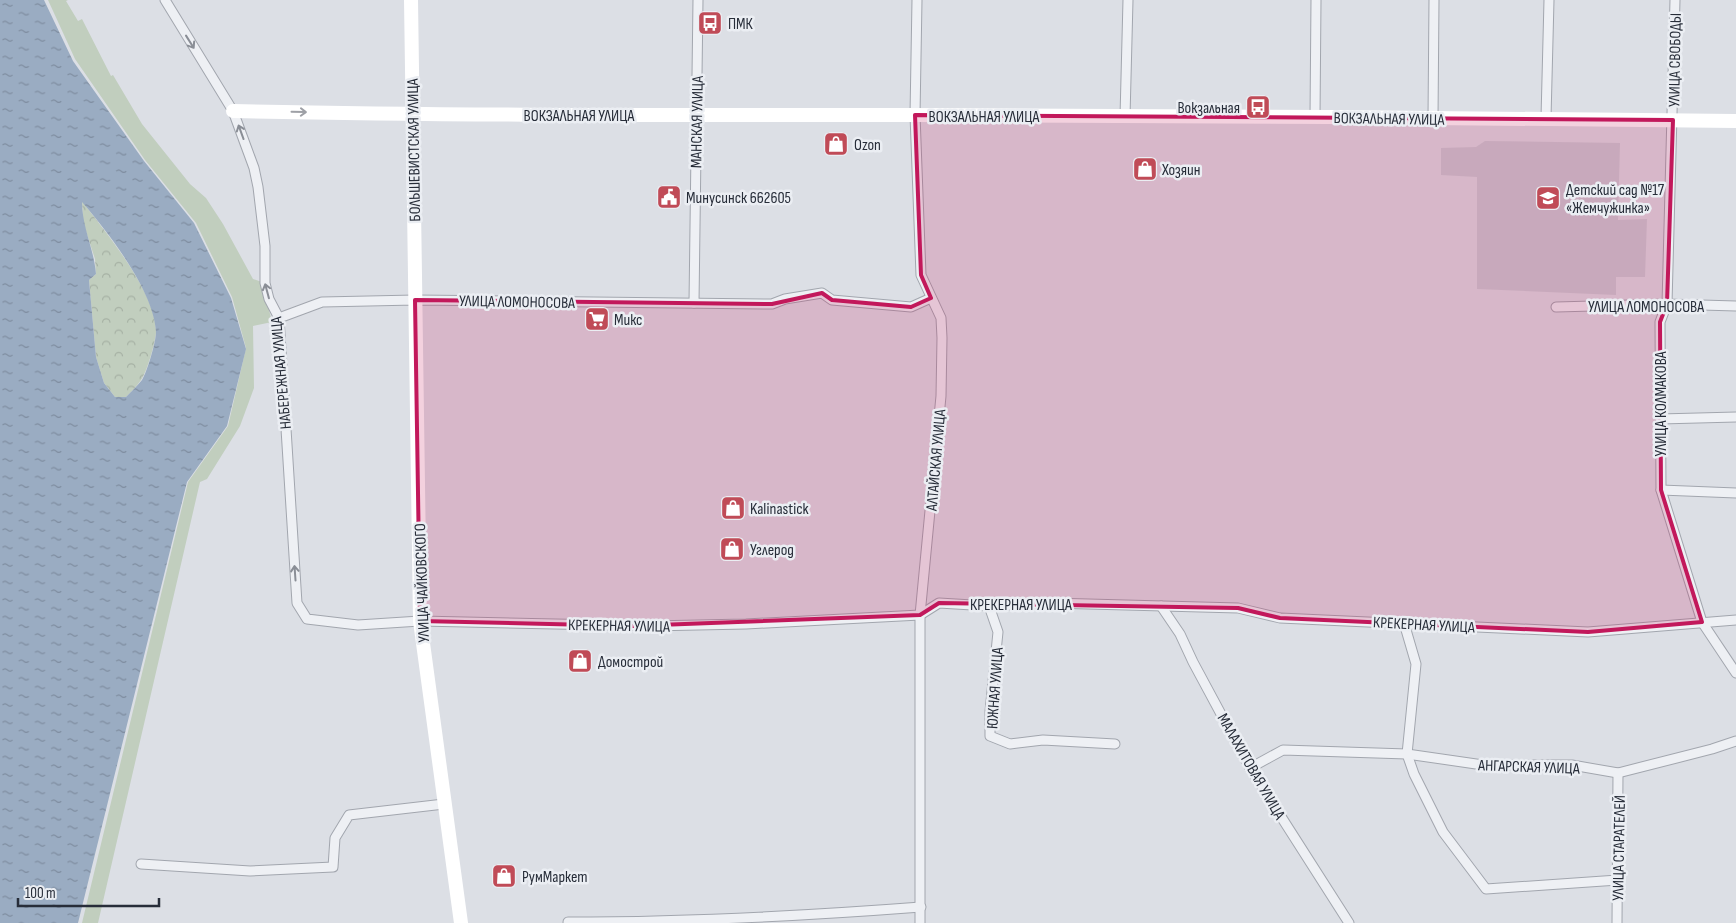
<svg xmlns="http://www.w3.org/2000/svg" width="1736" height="923" font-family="'Sofia Sans Condensed',sans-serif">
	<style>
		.built { fill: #caced5 }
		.forest { fill: url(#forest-crowns) }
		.park { fill: #c1cebe }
		.water { fill: url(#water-ripples); fill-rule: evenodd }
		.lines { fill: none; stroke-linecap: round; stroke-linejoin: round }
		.street-casing { stroke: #a2a6ae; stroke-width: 11 }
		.street { stroke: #eef0f4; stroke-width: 9 }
		.secondary { stroke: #fff; stroke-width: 14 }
		.oneway { stroke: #8a8e96 }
		.oneway2 { stroke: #9ea0a6 }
		.marked { fill: #c2185b; fill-opacity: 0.2; stroke: #c2185b; stroke-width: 4; stroke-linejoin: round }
		.labels { text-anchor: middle; stroke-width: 5; stroke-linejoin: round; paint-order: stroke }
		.poi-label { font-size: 16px; fill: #272d39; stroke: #ebeef3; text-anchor: start }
		.street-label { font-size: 16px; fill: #272d39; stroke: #ebeef3 }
	</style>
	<defs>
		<pattern id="forest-crowns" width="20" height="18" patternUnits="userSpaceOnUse" patternTransform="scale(1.25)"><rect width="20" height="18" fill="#c1cebe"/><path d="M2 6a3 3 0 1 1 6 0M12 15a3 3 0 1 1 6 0" fill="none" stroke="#a6b1a4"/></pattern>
		<pattern id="water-ripples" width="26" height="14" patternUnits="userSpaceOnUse" patternTransform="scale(1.25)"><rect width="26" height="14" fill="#9aacc2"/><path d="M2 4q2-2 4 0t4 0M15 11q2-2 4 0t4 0" fill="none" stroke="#7e8c9f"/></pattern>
	</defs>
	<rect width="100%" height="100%" fill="#dcdfe5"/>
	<path class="built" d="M1485 141 1620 143 1618 220 1647 219 1645 277H1616V295L1477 289V177L1441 175V148L1476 147Z"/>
	<path class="forest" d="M82 201C106 233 157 293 156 333 155 343 147 372 141 380 137 386 131 392 126 397H115L104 383 96 357 89 280 96 274 95 259 83 222Z"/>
	<path class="park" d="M48 0H68L66 1 78 21 82 19 111 76 113 75 142 124 190 184 206 198 223 224 253 279 262 282 272 322 253 326 254 388 240 426 207 479 200 482 98 923H82L188 482 228 426 246 348 232 297 196 223 145 160 75 59Z"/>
	<path class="water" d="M0 0H44L73 61 144 161 194 223 231 298 246 349 227 426 187 482 78 923H0ZM82 202C108 232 154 291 156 332 156 342 147 372 142 380 137 386 131 392 126 397H115L104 383 96 357 89 280 96 274C94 249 82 227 82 202Z"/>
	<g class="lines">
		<defs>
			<g id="street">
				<path d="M165 0 233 111 254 168 258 187 265 246V283L269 299 279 318 297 603 307 619 358 625 420 621 650 626 746 624 920 615 939 603 989 606 1051 603 1238 608 1280 618 1588 632 1736 620"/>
				<path d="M917 0 915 115 921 275 941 318 942 338 941 396 920 615V923"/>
				<path d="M1675 0 1667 304 1660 322 1661 490 1702 622 1736 673"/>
				<path d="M1125 117 1128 0"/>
				<path d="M1315 117 1316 0"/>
				<path d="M1433 118 1434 0"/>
				<path d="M1546 118 1549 0"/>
				<path d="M694 303 698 0"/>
				<path d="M1556 307 1667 304 1736 306"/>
				<path d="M279 318 322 302 415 300 772 304 785 299 822 293 832 300 911 307 931 298"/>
				<path d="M1660 419 1736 417"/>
				<path d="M1661 490 1736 493"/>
				<path d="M989 606 998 632 990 711V736L1010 744 1043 740 1115 744"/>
				<path d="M1161 606 1180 634 1193 662 1250 768 1349 923"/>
				<path d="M1404 623 1416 664 1407 754 1414 774 1443 832 1486 889 1618 880"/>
				<path d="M1250 768 1283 750 1407 754 1483 765H1572L1618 773 1712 749 1736 741"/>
				<path d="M141 864 250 871 333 867 335 838 349 815 444 804"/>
				<path d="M568 922C686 922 803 916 921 907"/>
				<path d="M1617 923 1618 773"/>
			</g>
		</defs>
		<use href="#street" class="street-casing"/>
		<use href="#street" class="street"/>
		<g class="secondary">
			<path d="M411 0 420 621 461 923"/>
			<path d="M233 111C459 116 686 115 913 115 1187 115 1462 118 1736 121"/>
		</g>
	</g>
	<defs><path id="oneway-shaft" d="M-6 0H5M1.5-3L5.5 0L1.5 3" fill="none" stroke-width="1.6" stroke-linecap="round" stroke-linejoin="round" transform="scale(1.25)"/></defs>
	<g class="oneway">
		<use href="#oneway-shaft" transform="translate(190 42) rotate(58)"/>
		<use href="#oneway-shaft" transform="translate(241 132) rotate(-110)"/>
		<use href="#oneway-shaft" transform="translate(267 291) rotate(-105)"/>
		<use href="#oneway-shaft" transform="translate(295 573) rotate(-94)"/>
	</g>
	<use class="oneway2" href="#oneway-shaft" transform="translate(299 112) rotate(1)"/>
	<path class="marked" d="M915 115 1673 120 1667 304 1660 322 1661 490 1702 622 1588 632 1280 618 1238 608 939 603 920 615 632 626 420 621 415 300 772 304 822 293 832 300 911 307 931 298 921 275Z"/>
	<defs>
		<symbol id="bus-square" viewBox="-11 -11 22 22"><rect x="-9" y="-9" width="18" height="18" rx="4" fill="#c04b57" stroke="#ebeef3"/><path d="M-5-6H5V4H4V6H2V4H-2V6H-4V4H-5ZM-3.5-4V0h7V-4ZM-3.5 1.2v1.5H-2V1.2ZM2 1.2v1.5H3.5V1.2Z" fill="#fff"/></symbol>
		<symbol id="shop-square" viewBox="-11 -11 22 22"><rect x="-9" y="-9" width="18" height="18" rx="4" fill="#c04b57" stroke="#ebeef3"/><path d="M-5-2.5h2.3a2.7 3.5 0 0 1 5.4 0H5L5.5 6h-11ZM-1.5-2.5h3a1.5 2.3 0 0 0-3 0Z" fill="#fff"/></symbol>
		<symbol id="civic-square" viewBox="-11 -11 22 22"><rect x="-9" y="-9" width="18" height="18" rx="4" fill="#c04b57" stroke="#ebeef3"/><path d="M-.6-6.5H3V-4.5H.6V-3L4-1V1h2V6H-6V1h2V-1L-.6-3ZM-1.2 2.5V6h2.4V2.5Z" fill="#fff"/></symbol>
		<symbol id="school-square" viewBox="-11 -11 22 22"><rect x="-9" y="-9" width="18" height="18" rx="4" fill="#c04b57" stroke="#ebeef3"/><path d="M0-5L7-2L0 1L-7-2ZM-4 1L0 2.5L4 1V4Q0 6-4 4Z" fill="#fff"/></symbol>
		<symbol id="supermarket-square" viewBox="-11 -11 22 22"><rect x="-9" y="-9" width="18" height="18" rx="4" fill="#c04b57" stroke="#ebeef3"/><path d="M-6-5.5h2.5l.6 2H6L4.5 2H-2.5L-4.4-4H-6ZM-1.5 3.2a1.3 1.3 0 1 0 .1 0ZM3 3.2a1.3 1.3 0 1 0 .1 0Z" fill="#fff"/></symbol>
	</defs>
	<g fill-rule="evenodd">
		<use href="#bus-square" x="696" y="9" width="28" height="28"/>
		<use href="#bus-square" x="1244" y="93" width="28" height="28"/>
		<use href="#shop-square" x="822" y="130" width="28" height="28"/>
		<use href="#shop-square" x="1131" y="155" width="28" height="28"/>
		<use href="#civic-square" x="655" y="183" width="28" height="28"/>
		<use href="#school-square" x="1534" y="184" width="28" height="28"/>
		<use href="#supermarket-square" x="583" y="305" width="28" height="28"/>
		<use href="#shop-square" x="719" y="494" width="28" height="28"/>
		<use href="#shop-square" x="718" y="535" width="28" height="28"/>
		<use href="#shop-square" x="566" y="647" width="28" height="28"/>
		<use href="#shop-square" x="490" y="862" width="28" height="28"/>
	</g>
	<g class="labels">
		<g class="poi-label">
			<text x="728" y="29">ПМК</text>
			<text x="1240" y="113" text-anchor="end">Вокзальная</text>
			<text x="854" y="150">Ozon</text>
			<text x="1162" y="175">Хозяин</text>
			<text x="1566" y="195">Детский сад №17<tspan x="1566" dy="18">«Жемчужинка»</tspan></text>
			<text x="686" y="203">Минусинск 662605</text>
			<text x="614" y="325">Микс</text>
			<text x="750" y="514">Kalinastick</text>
			<text x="750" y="555">Углерод</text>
			<text x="598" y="667">Домострой</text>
			<text x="522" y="882">РумМаркет</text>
		</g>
		<g class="street-label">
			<text transform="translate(1674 60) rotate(-89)" y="6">УЛИЦА СВОБОДЫ</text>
			<text x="579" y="121">ВОКЗАЛЬНАЯ УЛИЦА</text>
			<text x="984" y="122">ВОКЗАЛЬНАЯ УЛИЦА</text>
			<text transform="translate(1389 118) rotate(1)" y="6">ВОКЗАЛЬНАЯ УЛИЦА</text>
			<text transform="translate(696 122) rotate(-89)" y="6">МАНСКАЯ УЛИЦА</text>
			<text transform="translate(413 150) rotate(-91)" y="6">БОЛЬШЕВИСТСКАЯ УЛИЦА</text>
			<text transform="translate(517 301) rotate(1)" y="6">УЛИЦА ЛОМОНОСОВА</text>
			<text x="1646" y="312">УЛИЦА ЛОМОНОСОВА</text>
			<text transform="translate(280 373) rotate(-95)" y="6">НАБЕРЕЖНАЯ УЛИЦА</text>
			<text transform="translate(1660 404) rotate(-90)" y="6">УЛИЦА КОЛМАКОВА</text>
			<text transform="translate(935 460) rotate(-85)" y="6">АЛТАЙСКАЯ УЛИЦА</text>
			<text transform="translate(421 583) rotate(-92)" y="6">УЛИЦА ЧАЙКОВСКОГО</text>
			<text x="1021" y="610">КРЕКЕРНАЯ УЛИЦА</text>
			<text transform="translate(1424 624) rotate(3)" y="6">КРЕКЕРНАЯ УЛИЦА</text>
			<text transform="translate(619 625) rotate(1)" y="6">КРЕКЕРНАЯ УЛИЦА</text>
			<text transform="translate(994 688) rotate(-86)" y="6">ЮЖНАЯ УЛИЦА</text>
			<text transform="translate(1252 766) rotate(60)" y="6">МАЛАХИТОВАЯ УЛИЦА</text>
			<text transform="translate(1529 766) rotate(2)" y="6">АНГАРСКАЯ УЛИЦА</text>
			<text transform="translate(1618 848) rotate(-89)" y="6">УЛИЦА СТАРАТЕЛЕЙ</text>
		</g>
	</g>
	<path d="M18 898v8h141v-8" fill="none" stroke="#272d39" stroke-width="2.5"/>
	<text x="25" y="898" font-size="15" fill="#272d39" stroke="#ebeef3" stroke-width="4" paint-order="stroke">100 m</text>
</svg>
